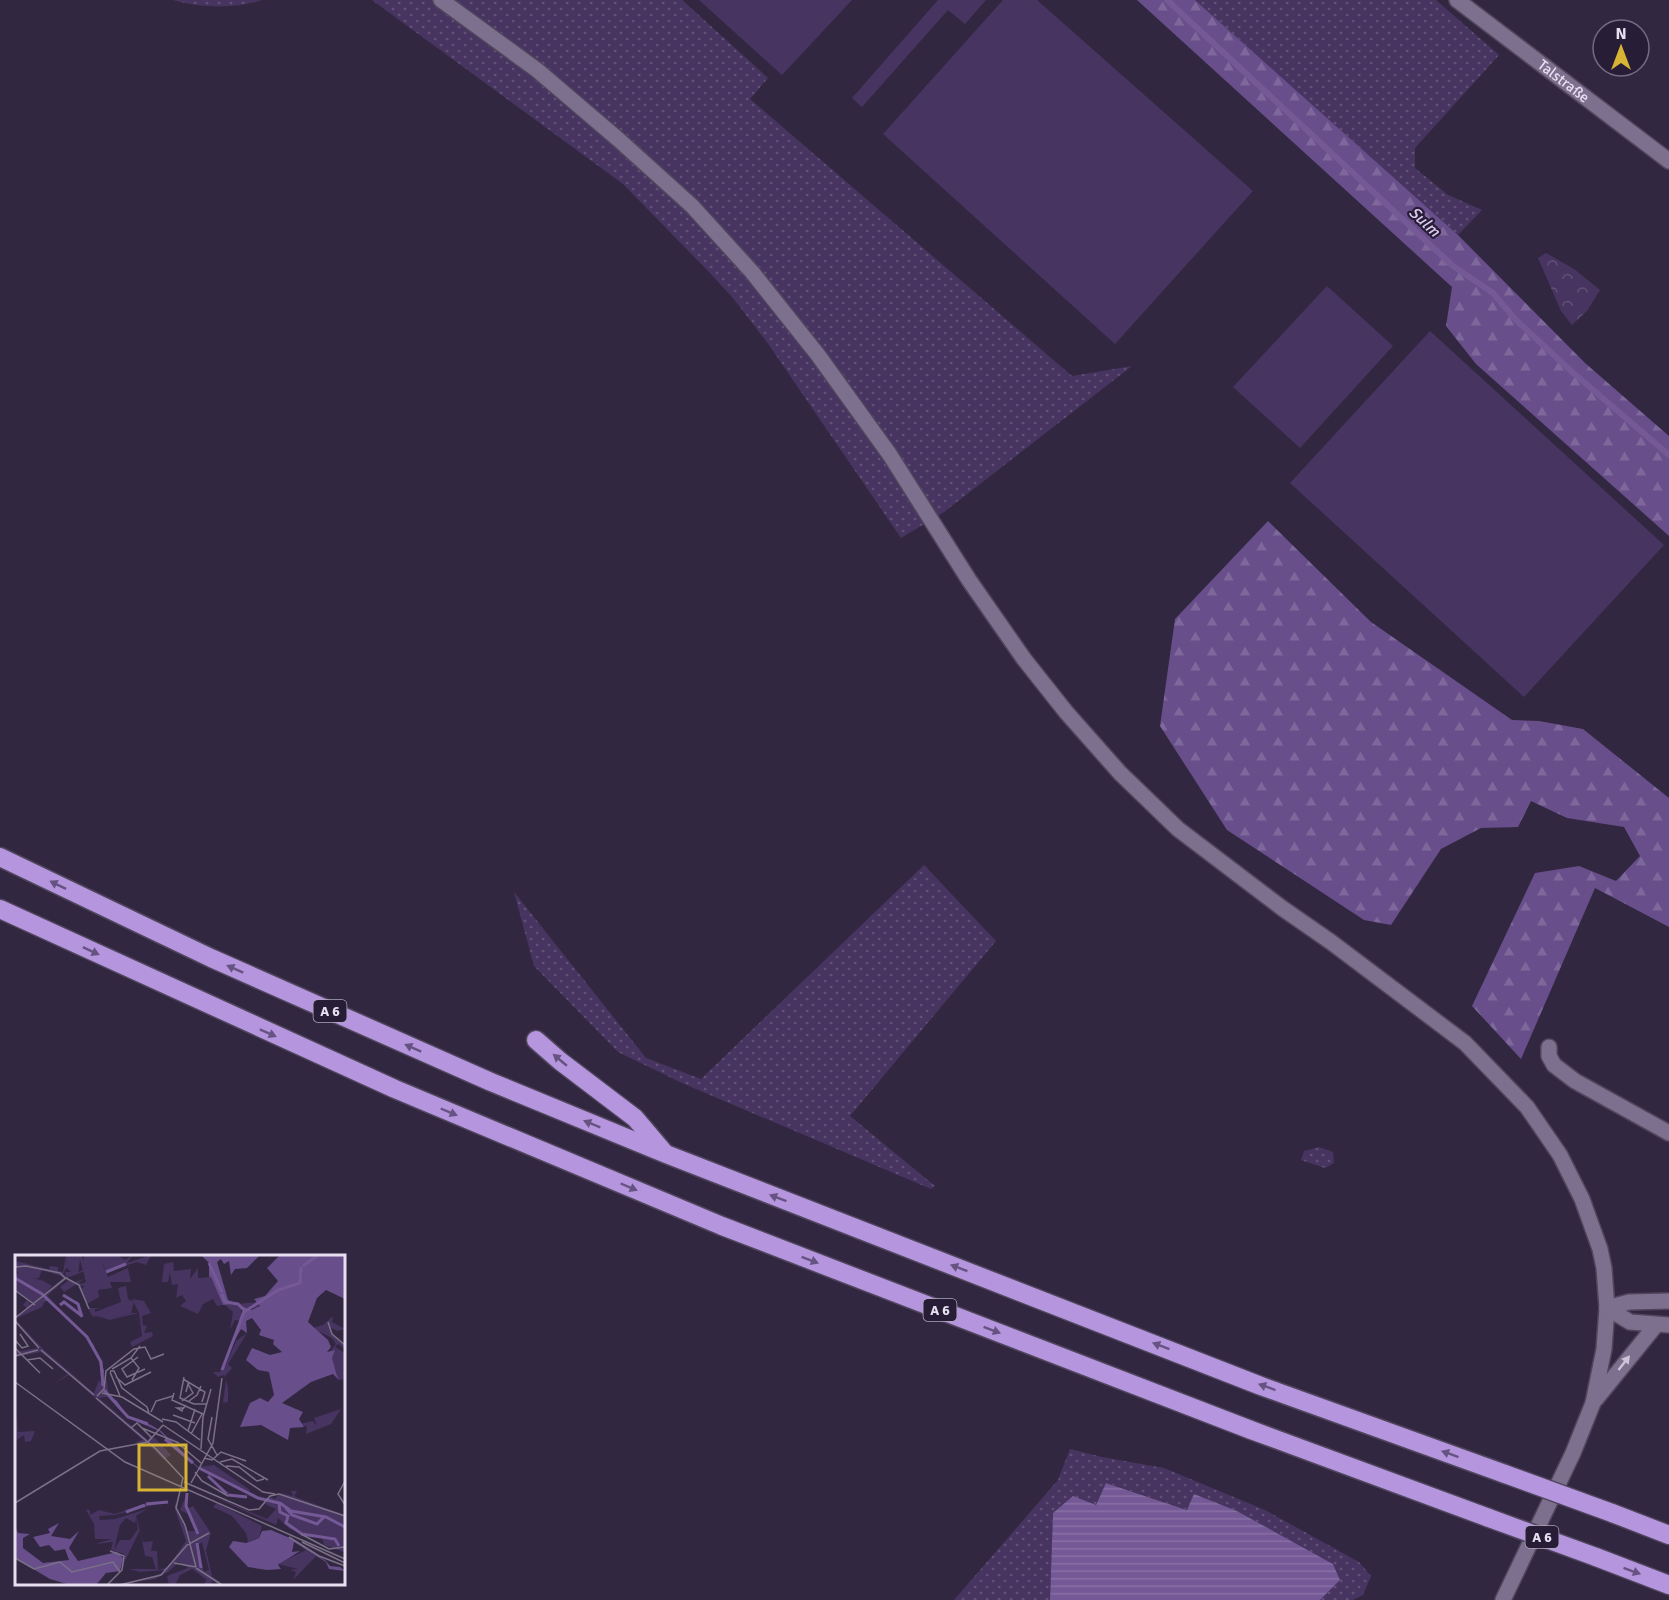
<svg xmlns="http://www.w3.org/2000/svg" width="1669" height="1600" font-family="Signika,sans-serif">
	<style>
		.grass { fill: url(#grass-dots) }
		.forest { fill: url(#forest-firs) }
		.park { fill: url(#park-crowns) }
		.garden { fill: #473460 }
		.water { fill: url(#water-rules) }
		.lines { fill: none; stroke-linecap: round; stroke-linejoin: round }
		.stream { stroke: #745996; stroke-width: 6 }
		.street-casing { stroke: #4f455c; stroke-width: 18 }
		.secondary-casing { stroke: #4f455c; stroke-width: 18 }
		.highway-casing { stroke: #4f455c; stroke-width: 21 }
		.street { stroke: #7c708e; stroke-width: 15 }
		.secondary { stroke: #7c708e; stroke-width: 15 }
		.highway { stroke: #b495de; stroke-width: 18 }
		.highway-bridge-casing { stroke: #4f455c; stroke-width: 21; stroke-linecap: butt }
		.highway-bridge { stroke: #b495de; stroke-width: 18 }
		.oneway { fill: #675382 }
		.oneway2 { fill: #ccc4d8 }
		.labels { text-anchor: middle; stroke-width: 4.5; stroke-linejoin: round; paint-order: stroke }
		.shield { fill: #281d36; stroke: #aea6b9; stroke-width: 1.5 }
		.shield-label { font-size: 14px; font-weight: bold; fill: #e7e0f1 }
		.street-label { font-size: 15px; fill: #e7e0f1; stroke: #281d36 }
		.water-label { font-size: 16px; font-style: italic; fill: #dccdf2; stroke: #281d36 }
		.inset-river { fill: none; stroke: #745996; stroke-width: 3 }
		.inset-road { fill: none; stroke: #7a7187; stroke-width: 1.5 }
		.view { fill: #d7b434; fill-opacity: 0.15; stroke: #d7b434; stroke-width: 3 }
		.inset-edge { fill: none; stroke: #e7e0f1; stroke-width: 3 }
	</style>
	<defs>
		<pattern id="grass-dots" width="8" height="8" patternUnits="userSpaceOnUse" patternTransform="scale(1.5)"><rect width="8" height="8" fill="#473460"/><path d="M2 2h.1M6 6h.1" fill="none" stroke="#625177" stroke-width="1.8" stroke-linecap="round"/></pattern>
		<pattern id="forest-firs" width="22" height="20" patternUnits="userSpaceOnUse" patternTransform="scale(1.5)"><rect width="22" height="20" fill="#684e8a"/><path d="M5 1l3.5 6h-7zM16 11l3.5 6h-7z" fill="#7e679b"/></pattern>
		<pattern id="park-crowns" width="20" height="18" patternUnits="userSpaceOnUse" patternTransform="scale(1.5)"><rect width="20" height="18" fill="#473460"/><path d="M2 6a3 3 0 1 1 6 0M12 15a3 3 0 1 1 6 0" fill="none" stroke="#625177"/></pattern>
		<pattern id="water-rules" width="6" height="5" patternUnits="userSpaceOnUse" patternTransform="scale(1.5)"><rect width="6" height="5" fill="#745996"/><path d="M0 2.5h6" fill="none" stroke="#8871a5"/></pattern>
	</defs>
	<rect width="100%" height="100%" fill="#322740"/>
	<g class="grass">
		<path d="M173 0H262C235 9 201 8 173 0Z"/>
		<path d="M372 0H682L768 78 750 99 1072 376 1132 366 944 512 901 538 769 345 733 298 709 272 623 184Z"/>
		<path d="M1195 0H1436L1499 55 1415 148V168L1448 195 1482 210 1458 235Z"/>
		<path d="M924 865 996 941 850 1116 935 1186 931 1189 682 1083 618 1052 534 966 514 892 646 1058 701 1079Z"/>
		<path d="M1319 1147 1333 1152 1334 1163 1325 1168 1301 1160 1304 1151Z"/>
		<path d="M1070 1449 1102 1457 1164 1468 1265 1510 1359 1562 1371 1576 1363 1595 1353 1600H1320L1340 1580 1333 1564 1237 1511 1194 1495 1188 1510 1107 1483 1096 1505 1053 1513 1050 1600H954L1058 1480Z"/>
	</g>
	<g class="forest">
		<path d="M1137 0H1195L1458 235 1585 363 1669 436V536L1476 364 1446 326 1452 287Z"/>
		<path d="M1268 521 1371 622 1512 720 1539 721 1583 729 1669 798V927L1595 888 1521 1059 1472 1006 1535 873 1579 866 1616 881 1640 856 1624 827 1567 818 1531 801 1518 827 1481 828 1441 849 1391 925 1364 920 1227 830 1160 726 1175 619Z"/>
	</g>
	<path class="park" d="M1546 253 1574 269 1600 290 1587 311 1572 325 1561 311 1538 258Z"/>
	<g class="garden">
		<path d="M699 0H852L782 75Z"/>
		<path d="M938 0H986L965 24 948 10 862 107 852 98Z"/>
		<path d="M1003 0H1037L1253 191 1115 344 883 134Z"/>
		<path d="M1327 286 1393 346 1300 448 1233 387Z"/>
		<path d="M1430 331 1664 545 1524 697 1290 483Z"/>
	</g>
	<path class="water" d="M1106 1483 1187 1510 1194 1494 1237 1511 1333 1564 1340 1580 1320 1600H1050L1053 1513 1073 1496 1096 1505Z"/>
	<g class="lines">
		<path class="stream" d="M1167 0 1453 266 1493 293 1516 320 1571 371 1669 455"/>
		<defs>
			<g id="street">
				<path id="s1" d="M1457 0 1669 161"/>
				<path d="M1549 1047V1056L1554 1065 1575 1081 1669 1133"/>
			</g>
			<g id="secondary">
				<path d="M441 0 537 70 619 140 692 206 752 272 818 355 890 455 969 580 1024 659 1066 712 1120 773 1178 829 1282 908 1331 942 1465 1043 1527 1107 1560 1155 1582 1199 1600 1249 1604 1268 1607 1308 1604 1349 1593 1403 1573 1453 1503 1600"/>
				<path d="M1607 1308 1630 1322 1669 1325"/>
				<path d="M1607 1308 1629 1302 1669 1301"/>
				<path d="M1596 1399 1656 1325"/>
			</g>
			<g id="highway">
				<path d="M0 857 211 958 491 1082 666 1154 1261 1386 1505 1474"/>
				<path d="M0 909 395 1089 722 1226 1251 1430 1489 1518"/>
				<path d="M536 1040 560 1061 635 1118 663 1151"/>
				<path d="M1612 1513 1669 1535"/>
				<path d="M1596 1557 1669 1585"/>
			</g>
		</defs>
		<use href="#street" class="street-casing"/>
		<use href="#secondary" class="secondary-casing"/>
		<use href="#highway" class="highway-casing"/>
		<use href="#street" class="street"/>
		<use href="#secondary" class="secondary"/>
		<use href="#highway" class="highway"/>
		<defs>
			<g id="highway-bridge">
				<path d="M1505 1474 1612 1513"/>
				<path d="M1489 1518 1596 1557"/>
			</g>
		</defs>
		<use href="#highway-bridge" class="highway-bridge-casing"/>
		<use href="#highway-bridge" class="highway-bridge"/>
	</g>
	<defs><path id="oneway-solid" d="M-6-.8H1V-3.2L6.5 0L1 3.2V.8H-6Z" transform="scale(1.5)"/></defs>
	<g class="oneway">
		<use href="#oneway-solid" transform="translate(58 885) rotate(-154)"/>
		<use href="#oneway-solid" transform="translate(91 951) rotate(25)"/>
		<use href="#oneway-solid" transform="translate(235 969) rotate(-156)"/>
		<use href="#oneway-solid" transform="translate(268 1033) rotate(24)"/>
		<use href="#oneway-solid" transform="translate(413 1048) rotate(-156)"/>
		<use href="#oneway-solid" transform="translate(560 1060) rotate(-140)"/>
		<use href="#oneway-solid" transform="translate(449 1112) rotate(23)"/>
		<use href="#oneway-solid" transform="translate(592 1124) rotate(-158)"/>
		<use href="#oneway-solid" transform="translate(629 1187) rotate(23)"/>
		<use href="#oneway-solid" transform="translate(778 1198) rotate(-159)"/>
		<use href="#oneway-solid" transform="translate(810 1260) rotate(21)"/>
		<use href="#oneway-solid" transform="translate(959 1268) rotate(-159)"/>
		<use href="#oneway-solid" transform="translate(992 1330) rotate(21)"/>
		<use href="#oneway-solid" transform="translate(1161 1346) rotate(-159)"/>
		<use href="#oneway-solid" transform="translate(1267 1387) rotate(-160)"/>
		<use href="#oneway-solid" transform="translate(1450 1454) rotate(-160)"/>
		<use href="#oneway-solid" transform="translate(1632 1571) rotate(20)"/>
	</g>
	<use class="oneway2" href="#oneway-solid" transform="translate(1624 1363) rotate(-52)"/>
	<g class="labels">
		<g class="shield">
			<rect x="313.5" y="1000" width="33" height="22" rx="4.5"/>
			<rect x="923.5" y="1299" width="33" height="22" rx="4.5"/>
			<rect x="1525.5" y="1526" width="33" height="22" rx="4.5"/>
		</g>
		<g class="shield-label">
			<text x="330" y="1016">A 6</text>
			<text x="940" y="1315">A 6</text>
			<text x="1542" y="1542">A 6</text>
		</g>
		<g class="street-label">
			<text dy="5" stroke="none"><textPath href="#s1" startOffset="134">Talstraße</textPath></text>
		</g>
		<g class="water-label">
			<text transform="translate(1425 221) rotate(43)" y="6">Sulm</text>
		</g>
	</g>
	<g transform="translate(15 1255)">
		<rect width="330" height="330" fill="#322740"/>
		<path d="M51 0 52 12 48 19 52 22 102 0 110 5 118 0 112 8 136 0 131 10 122 7 91 17 88 9 52 23 60 27 69 24 63 28 70 30 65 32 74 53H87L80 54V62L95 65 116 58H124L117 44 129 46 136 58 127 61 128 70 132 71 129 78 137 77 138 81 117 92 115 87 127 81 124 58 95 65 77 61 62 29 49 37 45 32 53 26 51 24 32 41 41 48 32 42 27 52 0 64 29 95 79 138 84 125 89 132 90 116 94 140 90 137 102 148 110 160 121 167 110 161 93 142 84 143 133 185 135 181 141 184 156 200 149 205 133 189 119 187 128 185 54 120 37 130 53 119 26 97 0 102V97L23 93 0 67V62L13 54 8 50 12 45 16 50 49 22 27 15 24 23 15 24 3 19 0 6 34 14 35 11 43 12V16L48 17ZM244 47V53H226V66L220 65 215 75 218 57 210 50ZM318 61 317 67 330 74 322 76 315 72 316 79 330 90V94L323 89 320 92 330 98 316 95 321 89 317 83 297 73 308 70ZM232 78 213 109 217 113 210 121 213 132V147L208 148 211 125 209 120 203 122 198 117H205L214 93 210 112 221 86ZM326 154 316 169 291 179 292 172 285 169 298 166 302 171 299 163ZM185 236 252 264 261 254 250 249 255 242 260 244 265 238 278 241 276 236H282L279 241 283 243 330 260 329 297 309 290 307 283 275 274 263 263 261 270ZM172 238V254L178 251 196 278 191 295 197 321 209 330 197 325 196 330H188L192 325 177 314 165 320 160 330H154L152 321 173 313 164 307 153 317 140 324 103 330 140 322 151 315 125 317 114 314H141L137 302 130 301 125 275 105 316 109 299 96 295 98 287 80 289 97 284H80L79 269 71 255H75V260L84 255 100 259 130 249 150 247 100 260 84 261 85 265 100 264 132 254 121 261 128 287 138 286 136 296H142L143 315 153 312 171 286 160 254V247L173 276H180L173 259 165 255ZM111 263 120 268 121 263 123 274 115 285H105L99 295 105 270ZM187 287 194 315 189 317 182 291Z" fill="#473460" fill-rule="evenodd"/>
		<path d="M186 0H245L232 13 220 14 216 20 214 6 209 9 206 4 202 7 213 45 236 55 245 51 239 44 250 41 263 26 252 13 265 0H330V44L311 35 302 43 293 67 313 85 316 92 312 97 320 95 324 125 318 119 296 127 267 148 288 157 284 164 289 172 275 173 273 185 246 170 225 172 235 148 245 143 253 147 259 140 254 117 243 115 231 105 237 93 255 100 267 97 258 89 259 85 244 80 246 75 237 63 231 66 232 78 226 74 215 94 228 54 220 49 208 50 194 21V8ZM32 42 78 89 89 115 88 133 84 105 77 88 33 45 29 46ZM89 137 102 146 112 161 136 170 146 176 183 212 248 244 183 213 144 176 112 162ZM44 268 36 281 55 284 64 276 54 293 63 306 102 297 108 303 105 316 91 318 81 330H55L35 324 0 303V271L3 278 15 279 8 283V293L28 308 54 305 50 294 40 296 34 290 25 292 18 282 35 278 33 274ZM256 275 275 283 311 306 315 311 325 312 330 316 314 314 311 307 279 287 277 297 285 296 263 310 266 314 252 315 233 312 214 292 218 286 231 288 244 283 247 276Z" fill="#684e8a"/>
		<path d="M0 18 29 26 37 31 19 50 0 35Z" fill="#473460"/>
		<path d="M51 0 67 1 68 6 69 1 102 0 87 8 93 22 113 13 116 27H95L97 33 83 35 84 42 72 49 65 34 70 31 64 30 71 27 65 5 63 19 51 22 50 17H56L52 13ZM158 7 159 16 176 14 175 24 183 13V23L196 22 208 50 202 51 198 44 188 49 183 59 165 51 171 46 167 40 161 43 163 29 157 30 155 17 153 27H147L149 9ZM111 31 113 44 119 47 116 58 95 65 75 59 106 47 103 33ZM320 95 330 98V124L324 125 321 118 317 103ZM2 159 3 177 20 176 16 186 10 187 9 180 0 186ZM199 210 235 235 234 237 183 212ZM202 248 247 271 244 283 233 287 231 278 217 261 198 252ZM291 295 301 301 278 325 281 317 275 315 283 314 263 309Z" fill="#473460"/>
		<path class="inset-river" d="M194 8 207 37M288 11 303 0M91 17 111 9M0 23 27 39 72 82 86 107 88 131M207 39 210 47 223 49 229 55M48 40 63 49 67 62M45 50 49 47 67 61M207 115 229 57 263 35 285 28 286 12M89 135 113 162 133 169M150 184 178 208M184 213 243 243 264 248 265 257 273 261 271 268 287 279 320 284 324 291M193 221 212 239M172 238 171 251 183 279M213 240 232 242M265 248 276 256 311 262 330 272M131 249 153 247M271 253 277 260 302 269 309 262M111 257 130 250M182 288 186 313"/>
		<path class="inset-road" d="M0 12 11 11 45 18 50 23M1 36 20 50M0 63 51 23 64 30 74 54M0 66 24 93M313 67 317 79 330 90M0 85 7 93 13 91 5 79M0 93 25 118M26 95 79 140M0 101 23 95M123 102 107 114 112 122 130 114M116 103 124 113 117 125M12 105 25 103 38 114M97 114 116 103 125 91M95 116H99L107 133 132 152 134 158M95 117 105 141M101 122 110 130 136 117M169 122 165 143 179 149H191M168 124 190 137 187 147M0 127 110 207 330 304M87 138 107 142 148 167M159 138 157 145 188 159M82 141 89 134 91 116 119 94 130 92 136 104 149 99M81 143 141 194 168 223 161 253 170 270 181 312M167 146 178 138 173 129 171 137M174 146 182 140 186 131M169 153H162L167 156V155L171 150M136 157 141 146 158 141M158 160 180 168M197 162 193 184 202 200M147 164 161 167 185 185M148 170 248 237 260 239M116 173 122 168 137 183M127 173 164 188M173 176 180 154M176 179 187 159M133 187 148 170M164 189 186 208M186 194 188 162 196 134M189 203 197 205 206 197 231 206M205 207 217 204 253 225M211 211 224 212 242 226 249 224M180 217 187 226 213 241M330 226 323 239 330 250M169 227 234 255 244 254 255 241 264 239 330 261M176 228 198 188 207 123M0 248 85 196 133 187M286 279 314 294 330 292M274 282 304 301 330 311M287 287 330 308M0 303 19 314 45 307 57 317 98 307 105 317M159 308 181 312M181 313 207 330M92 330 107 315 109 301 95 296M104 330 146 320 172 290 194 278"/>
		<path class="view" d="M124 190H171V235H124Z"/>
		<rect width="330" height="330" class="inset-edge"/>
	</g>
	<g transform="translate(1621 48)"><circle r="28" fill="#281d36" stroke="#746b81" stroke-width="1.5"/>
	<path d="M0-4.5L10 22L0 15L-10 22Z" fill="#d7b434"/>
	<text y="-9" font-size="16" font-weight="bold" text-anchor="middle" fill="#e7e0f1">N</text>
	</g>
</svg>
